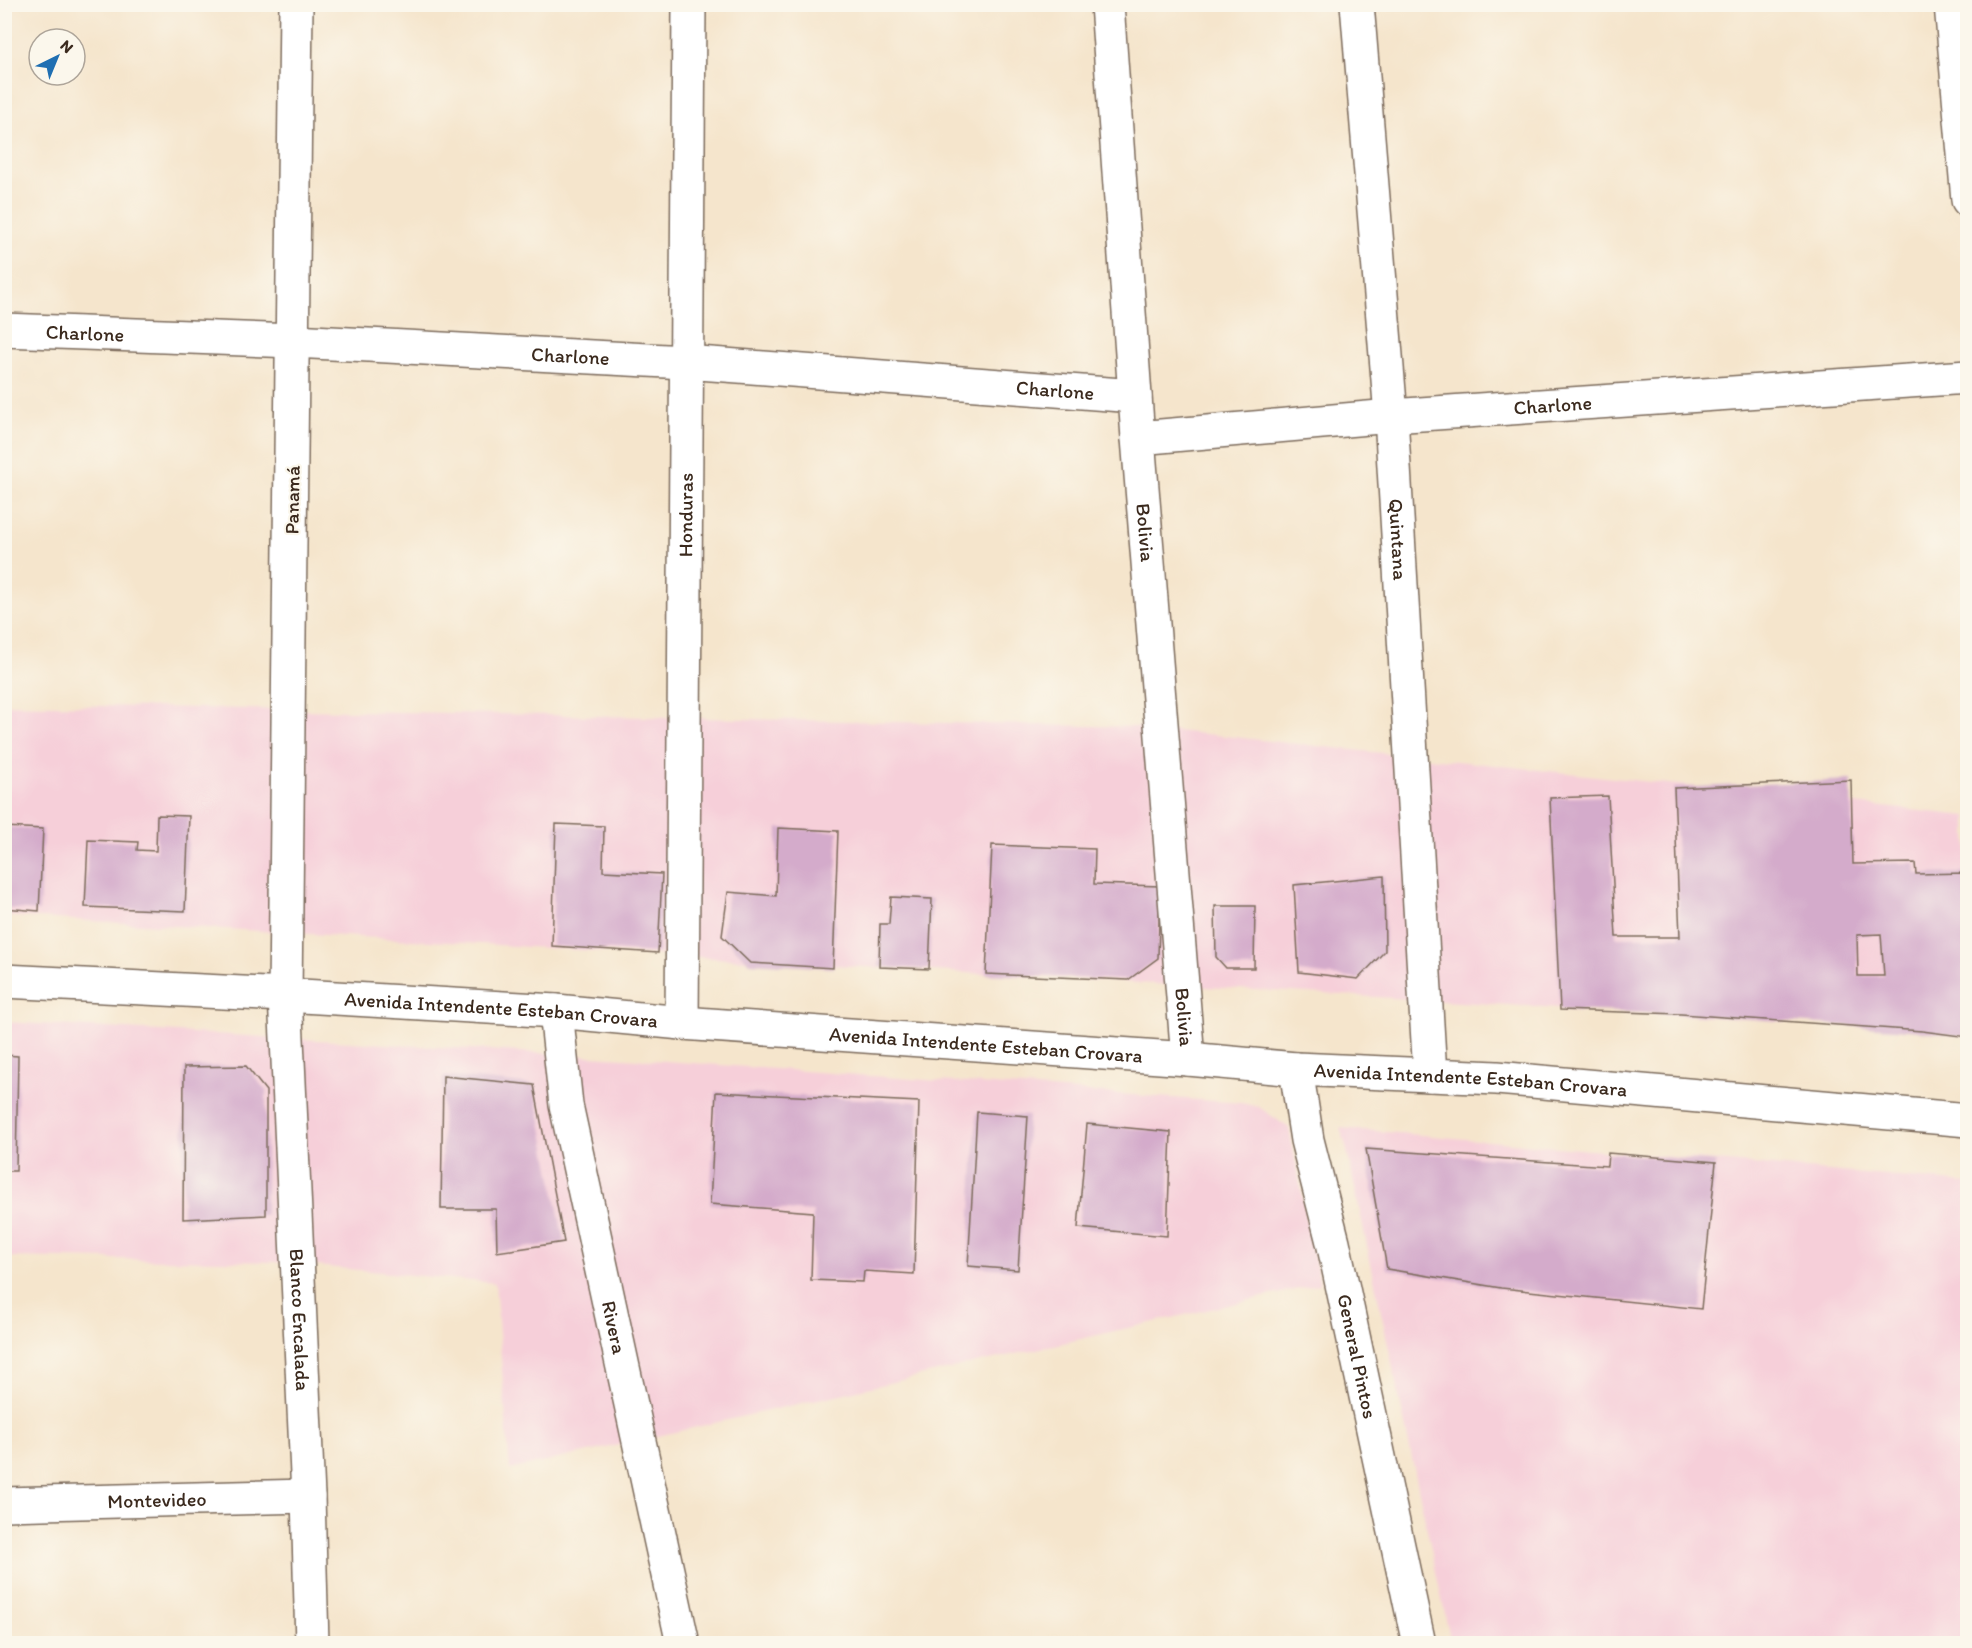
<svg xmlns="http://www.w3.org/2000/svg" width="1972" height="1648" font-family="Itim,sans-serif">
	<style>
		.built { fill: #f6cfd9 }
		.building { fill: #d4abcb; fill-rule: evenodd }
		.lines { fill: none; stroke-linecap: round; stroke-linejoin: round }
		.minor-casing { stroke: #7c6b5b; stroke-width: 36 }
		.secondary-casing { stroke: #7c6b5b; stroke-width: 36 }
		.minor { stroke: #fff; stroke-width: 33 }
		.secondary { stroke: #fff; stroke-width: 33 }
		.labels { text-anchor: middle; stroke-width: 4.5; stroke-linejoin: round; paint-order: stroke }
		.street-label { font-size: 20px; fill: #3b2a1e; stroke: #fbf7ec }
	</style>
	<rect width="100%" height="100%" fill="#fbf7ec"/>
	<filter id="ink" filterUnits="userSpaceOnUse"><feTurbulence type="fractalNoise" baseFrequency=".0167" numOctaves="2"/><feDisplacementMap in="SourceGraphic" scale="12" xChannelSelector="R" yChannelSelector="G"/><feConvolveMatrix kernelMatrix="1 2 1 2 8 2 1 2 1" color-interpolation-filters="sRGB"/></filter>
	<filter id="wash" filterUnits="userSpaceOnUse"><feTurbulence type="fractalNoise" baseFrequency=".008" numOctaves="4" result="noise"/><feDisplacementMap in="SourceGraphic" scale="24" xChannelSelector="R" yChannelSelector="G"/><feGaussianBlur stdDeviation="1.35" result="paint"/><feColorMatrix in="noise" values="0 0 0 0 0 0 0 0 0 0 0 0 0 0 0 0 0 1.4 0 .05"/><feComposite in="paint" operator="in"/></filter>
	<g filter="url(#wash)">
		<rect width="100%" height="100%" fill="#f5e5cc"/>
		<g class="built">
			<path d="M4 704 1140 727 1967 816V1032L5 916Z"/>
			<path d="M4 1022 624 1058 1241 1103 1259 1107 1289 1128 1320 1284 510 1470 495 1283 275 1262 5 1257Z"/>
			<path d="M1340 1128 1967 1183V1643H1451L1346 1146Z"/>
		</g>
		<g id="blocks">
			<g class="building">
				<path d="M1851 780 1853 864 1915 863 1916 874 1968 873V1037L1922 1031 1681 1014 1560 1010 1550 798 1608 796 1616 937H1680L1674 788ZM1881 934 1884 976H1858L1857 935Z"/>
				<path d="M157 815 189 816 185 911 85 907 88 840 138 842 137 850 156 851Z"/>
				<path d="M556 824 604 826 603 871 662 874 658 953 552 946Z"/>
				<path d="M4 827 43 829 39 911 4 908Z"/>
				<path d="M778 828 838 831 833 968 750 963 722 936 728 892 776 896Z"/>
				<path d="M992 845 1095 849 1094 884 1160 886 1158 958 1128 980 986 974Z"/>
				<path d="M1384 876 1385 951 1358 979 1299 972 1294 885Z"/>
				<path d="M891 897 932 899 929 969 879 967 880 924H889Z"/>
				<path d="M1215 906H1255L1254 968H1226L1216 957Z"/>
				<path d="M4 1055 18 1056 16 1171H4Z"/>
				<path d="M246 1066 266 1091V1215L183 1219 184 1067Z"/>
				<path d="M443 1076 534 1085 564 1242 497 1252 496 1209H441Z"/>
				<path d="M716 1092 919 1102 914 1274 864 1271 863 1282 811 1280 813 1212 710 1204Z"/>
				<path d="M977 1112 1028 1116 1018 1270 968 1266Z"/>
				<path d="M1087 1124 1171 1132 1167 1236 1078 1228Z"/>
				<path d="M1366 1149 1607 1166 1608 1153 1716 1162 1701 1309 1501 1288 1387 1269Z"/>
			</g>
		</g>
	</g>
	<g filter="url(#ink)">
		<use href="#blocks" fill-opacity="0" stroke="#7c6b5b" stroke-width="1.5"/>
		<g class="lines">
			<defs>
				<g id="minor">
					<path id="s1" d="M296 4 285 995 308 1496 312 1644"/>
					<path id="s2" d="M1107 4 1138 438 1188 1059"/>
					<path id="s3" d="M1357 4 1391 416 1430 1075"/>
					<path d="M1951 4 1968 200"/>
					<path id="s4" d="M4 330 294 341 685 362 1135 396"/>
					<path id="s5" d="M1138 438 1391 416 1968 377"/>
					<path id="s6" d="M556 1011 566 1105 683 1644"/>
					<path id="s7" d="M682 1023 689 4"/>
					<path id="s8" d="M1296 1069 1307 1140 1333 1242 1419 1644"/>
					<path id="s9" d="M4 1504 308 1496"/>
				</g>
				<g id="secondary">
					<path id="s10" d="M4 981 285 995 556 1011 682 1023 1188 1059 1296 1069 1497 1078 1968 1120"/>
				</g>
			</defs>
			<use href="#minor" class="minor-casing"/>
			<use href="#secondary" class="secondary-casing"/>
			<use href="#minor" class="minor"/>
			<use href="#secondary" class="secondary"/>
		</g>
	</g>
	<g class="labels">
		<g class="street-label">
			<text dy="7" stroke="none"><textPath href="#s4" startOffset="81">Charlone</textPath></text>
			<text dy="7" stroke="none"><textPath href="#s4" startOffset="567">Charlone</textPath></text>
			<text dy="7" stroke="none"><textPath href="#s4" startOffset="1053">Charlone</textPath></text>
			<text dy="7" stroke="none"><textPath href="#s5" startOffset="416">Charlone</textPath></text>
			<text transform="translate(292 500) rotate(-89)" y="7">Panamá</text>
			<text dy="7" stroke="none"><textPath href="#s7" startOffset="508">Honduras</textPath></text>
			<text dy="7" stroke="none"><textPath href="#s2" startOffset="530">Bolivia</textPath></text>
			<text dy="7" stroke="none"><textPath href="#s3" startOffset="537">Quintana</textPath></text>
			<text dy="7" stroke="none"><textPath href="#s10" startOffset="498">Avenida Intendente Esteban Crovara</textPath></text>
			<text dy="7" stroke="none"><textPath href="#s2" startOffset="1016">Bolivia</textPath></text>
			<text dy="7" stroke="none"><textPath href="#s10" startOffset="984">Avenida Intendente Esteban Crovara</textPath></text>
			<text dy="7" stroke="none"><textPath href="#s10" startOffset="1470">Avenida Intendente Esteban Crovara</textPath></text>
			<text dy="7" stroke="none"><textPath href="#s1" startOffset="1316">Blanco Encalada</textPath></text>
			<text dy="7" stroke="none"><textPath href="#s6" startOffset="322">Rivera</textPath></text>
			<text dy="7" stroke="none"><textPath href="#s8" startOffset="294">General Pintos</textPath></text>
			<text dy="7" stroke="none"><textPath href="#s9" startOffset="153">Montevideo</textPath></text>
		</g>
	</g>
	<rect width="1972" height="1648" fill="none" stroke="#fbf7ec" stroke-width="24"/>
	<g transform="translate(57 57) rotate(43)"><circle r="28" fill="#fbf7ec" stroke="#aea59a" stroke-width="1.5"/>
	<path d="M0-4.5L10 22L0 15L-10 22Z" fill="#1f6fb2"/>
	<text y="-9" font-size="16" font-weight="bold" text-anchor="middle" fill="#3b2a1e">N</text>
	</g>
</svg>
